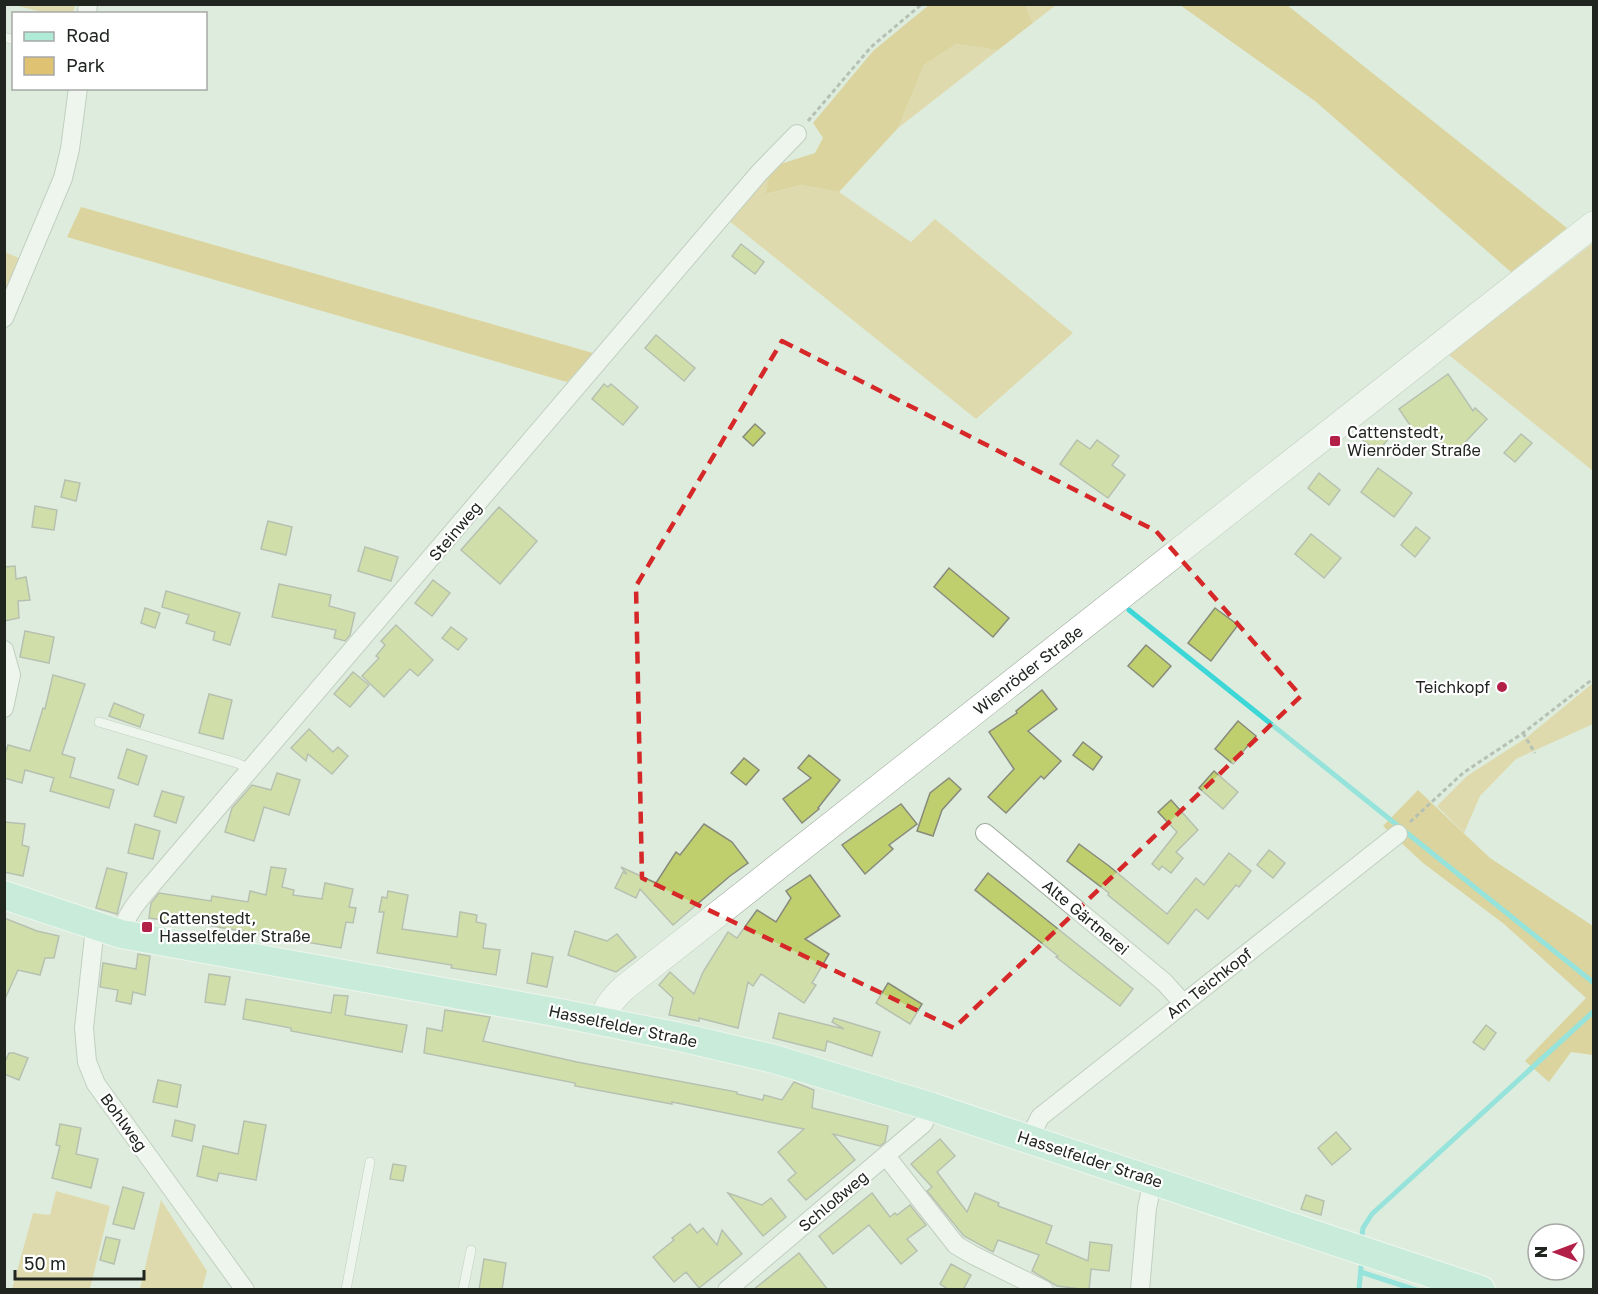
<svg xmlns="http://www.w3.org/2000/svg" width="1598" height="1294" font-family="'Golos Text',sans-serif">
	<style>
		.green { fill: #dfc373 }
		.forest { fill: #d7b553 }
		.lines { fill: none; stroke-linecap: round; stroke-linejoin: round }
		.stream { stroke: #3dd7d7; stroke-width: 5 }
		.building { fill: #bfcf6e; stroke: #888b7b; stroke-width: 1.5 }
		.lane-casing { stroke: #9eab9d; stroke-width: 10 }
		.street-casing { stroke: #9eab9d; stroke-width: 20 }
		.secondary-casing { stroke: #9eab9d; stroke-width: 27 }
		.primary-casing { stroke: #fff; stroke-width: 30 }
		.path { stroke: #838d83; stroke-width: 3; stroke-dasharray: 4.5 3; stroke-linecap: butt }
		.lane { stroke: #fff; stroke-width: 9 }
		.street { stroke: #fff; stroke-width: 18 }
		.secondary { stroke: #fff; stroke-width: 26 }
		.primary { stroke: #b0ebd7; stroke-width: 28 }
		.marked { fill: none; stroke: #d62828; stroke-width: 4.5; stroke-dasharray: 12 8; stroke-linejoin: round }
		.poi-dot { fill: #b22048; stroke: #fff; stroke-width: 2 }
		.labels { text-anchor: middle; stroke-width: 4.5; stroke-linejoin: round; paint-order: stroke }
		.poi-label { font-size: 16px; fill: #202520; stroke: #fff; text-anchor: start }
		.street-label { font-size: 16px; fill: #202520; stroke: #fff }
	</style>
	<rect width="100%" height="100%" fill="#deecdd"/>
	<g class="green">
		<path d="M15 5 75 4V5L73 13H45Z"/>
		<path d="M1025 5H1056L1033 23Z"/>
		<path d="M956 44 998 50 898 128 924 65Z"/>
		<path d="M771 167 767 194 801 185 839 192 911 242 935 219 1073 333 976 419 728 220Z"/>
		<path d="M1593 243V471L1449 355Z"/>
		<path d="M5 252 21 259 5 298Z"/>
		<path d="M1593 683V724L1516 759 1480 796 1464 833 1437 806 1467 776 1526 738Z"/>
		<path d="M56 1191 110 1206 90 1289H12L33 1213 50 1215Z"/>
		<path d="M161 1200 207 1271 202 1289H140Z"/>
	</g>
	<g class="forest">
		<path d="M929 5H1025L1033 23 998 50 956 44 924 65 898 128 839 192 801 185 766 194 771 167 815 153 823 138 813 123 873 51Z"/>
		<path d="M1180 5H1287L1567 228 1511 272 1315 101Z"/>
		<path d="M81 207 593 353H594L567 382 67 237Z"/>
		<path d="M1418 790 1490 858 1593 926V1055L1571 1052 1549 1082 1525 1061 1586 998 1504 924 1423 863 1383 826Z"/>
	</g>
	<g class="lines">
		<g class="stream">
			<path d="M1129 610 1594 983"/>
			<path d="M1362 1235 1363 1228 1372 1214 1594 1011"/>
			<path d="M1361 1272 1416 1290"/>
			<path d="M1359 1290 1361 1267"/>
		</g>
	</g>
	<g class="building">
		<path d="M741 244 764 262 755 274 732 256Z"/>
		<path d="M656 335 695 368 684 381 645 348Z"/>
		<path d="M1448 374 1473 411 1475 408 1487 419 1454 454 1428 430 1418 437 1399 409Z"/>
		<path d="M604 384 608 387 611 384 638 407 623 425 592 399Z"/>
		<path d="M755 424 765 433 753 446 743 437Z"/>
		<path d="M1373 428 1388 439 1378 452 1363 440Z"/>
		<path d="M1521 434 1532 443 1515 462 1504 453Z"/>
		<path d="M1077 440 1090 449 1097 440 1119 456 1112 465 1125 475 1108 498 1060 464Z"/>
		<path d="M1378 468 1412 493 1394 517 1361 492Z"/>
		<path d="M1319 473 1340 490 1329 505 1308 488Z"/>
		<path d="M65 480 80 483 76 501 61 497Z"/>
		<path d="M35 506 57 510 54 530 32 527Z"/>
		<path d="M499 507 537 541 500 584 461 550Z"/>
		<path d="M268 521 292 527 286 555 261 549Z"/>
		<path d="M1416 527 1430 538 1415 557 1401 545Z"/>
		<path d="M1311 534 1341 558 1324 578 1295 554Z"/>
		<path d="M365 547 398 557 391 581 358 571Z"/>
		<path d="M15 566 16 579 26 577 30 600 18 601 19 618 4 621V567Z"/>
		<path d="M949 568 1009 618 993 637 934 587Z"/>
		<path d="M433 580 450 593 432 616 415 603Z"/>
		<path d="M279 584 331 595 329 606 355 613 350 635 345 641 334 638 336 630 272 617Z"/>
		<path d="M166 591 240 613 230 645 213 640 215 632 186 623 189 615 162 607Z"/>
		<path d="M145 608 160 613 155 628 141 623Z"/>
		<path d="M1215 608 1238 625 1211 661 1188 643Z"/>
		<path d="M396 625 433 660 418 676 410 669 384 697 362 676 379 658 376 656 385 645 381 641Z"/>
		<path d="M451 627 467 639 458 650 442 638Z"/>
		<path d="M25 631 54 637 49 663 20 657Z"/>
		<path d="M1146 645 1171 666 1153 687 1128 666Z"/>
		<path d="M353 672 369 685 350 707 334 694Z"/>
		<path d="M53 675 85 684 62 754 75 758 70 777 114 790 109 808 50 791 54 778 25 770 22 783 4 778V757L8 745 30 751 43 708 45 709Z"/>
		<path d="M1042 690 1057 709 1028 731 1061 761 1044 779 1041 776 1006 813 988 797 1014 769 989 732 1017 713 1016 711Z"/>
		<path d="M209 694 232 700 223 739 199 733Z"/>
		<path d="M114 703 144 715 140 727 109 716Z"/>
		<path d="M1238 721 1256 736 1233 764 1215 749Z"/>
		<path d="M309 729 333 752 338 747 348 756 332 774 308 754 306 761 291 748Z"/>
		<path d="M1083 742 1102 757 1093 770 1073 755Z"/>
		<path d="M127 749 147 756 138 785 118 778Z"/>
		<path d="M809 755 840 780 818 808 819 809 802 823 783 799 811 778 798 768Z"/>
		<path d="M744 758 759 770 746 785 731 773Z"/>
		<path d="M1214 771 1238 792 1223 809 1199 788Z"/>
		<path d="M277 773 300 780 289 815 264 807 254 841 225 832 232 808 252 785 271 790Z"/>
		<path d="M949 778 961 789 942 810 933 836 917 831 930 793Z"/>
		<path d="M162 791 184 797 176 823 154 816Z"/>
		<path d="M1171 800 1198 830 1176 852 1183 858 1171 873 1162 866 1159 870 1152 864 1177 832 1158 812Z"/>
		<path d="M901 804 917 824 889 845 893 849 865 874 842 845Z"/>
		<path d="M4 822 25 824 22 845 29 847 23 876 4 872Z"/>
		<path d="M135 824 160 831 153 859 128 853Z"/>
		<path d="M704 824 732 842 748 863 730 876 673 925 640 889 636 898 615 888 623 872 627 874 621 867 656 883 676 852 680 855Z"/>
		<path d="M1079 844 1109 866 1167 914 1196 878 1204 885 1229 853 1251 871 1239 887 1236 885 1208 919 1196 909 1168 944 1108 895 1109 893 1067 861Z"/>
		<path d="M1269 850 1285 863 1273 878 1257 865Z"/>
		<path d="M271 867 286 869 282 887 294 890 293 895 322 899 325 883 353 889 349 907 356 908 353 923 346 922 341 948 194 923V924L149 918 151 903 159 893 211 901 212 896 248 902 250 891 266 895Z"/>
		<path d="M107 868 127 873 117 914 96 908Z"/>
		<path d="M988 873 1133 989 1120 1006 1079 975 1056 957 1058 956 975 890Z"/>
		<path d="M810 875 840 916 805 939 829 954 812 983 816 985 804 1003 761 974 753 986 748 982 738 1028 699 1018V1021L669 1015 673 998 659 985 670 972 694 994 703 972 728 932 737 938 757 910 776 922 791 898 786 891Z"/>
		<path d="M388 891 408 895 402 929 457 937 460 912 477 915 476 922 486 924 483 948 500 950 496 975 451 968 452 965 377 953 384 912H379L382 897 387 898Z"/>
		<path d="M4 918 37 931 59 936 54 958H45L40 975 18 970 4 1001Z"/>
		<path d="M575 931 607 941 617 934 636 957 616 972 568 955Z"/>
		<path d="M532 953 553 957 547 987 527 983Z"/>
		<path d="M138 954 150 956 145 995 133 992 131 1004 116 1001 118 990 100 987 103 963 136 969Z"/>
		<path d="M209 974 230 977 225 1005 205 1002Z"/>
		<path d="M888 983 922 1004 910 1024 876 1003Z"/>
		<path d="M334 995 348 996 345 1015 407 1025 402 1052 291 1031V1028L243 1019 246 999 331 1013Z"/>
		<path d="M445 1010 490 1017 483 1041 577 1062 737 1092V1094L763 1100 764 1095 782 1100 794 1082 814 1090 812 1108 888 1126 885 1142 880 1146 833 1134 855 1160 806 1200 788 1180 796 1173 778 1152 804 1129 672 1102V1104L575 1086V1083L424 1053 427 1028 442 1031Z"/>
		<path d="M779 1013 844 1029 832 1022 834 1018 880 1032 872 1056 827 1041 825 1051 773 1038Z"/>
		<path d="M1486 1025 1496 1033 1484 1050 1473 1042Z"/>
		<path d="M9 1053H14L28 1058 19 1080 4 1074V1064Z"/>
		<path d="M158 1080 181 1085 177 1107 153 1102Z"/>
		<path d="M175 1120 195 1125 192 1141 172 1136Z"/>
		<path d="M244 1121 266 1125 256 1180 219 1173 217 1181 197 1176 203 1146 238 1154Z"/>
		<path d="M60 1124 81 1128 76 1154 98 1159 91 1188 52 1178 60 1146 56 1145Z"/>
		<path d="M1336 1132 1351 1149 1332 1165 1318 1148Z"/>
		<path d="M940 1139 955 1156 937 1172 967 1212 975 1193 999 1203 998 1206 1052 1226 1046 1243 1088 1261 1090 1242 1112 1245 1109 1271 1091 1269 1089 1290 1057 1286 1032 1271 1039 1255 998 1240 993 1252 964 1236 927 1191 932 1187 911 1164Z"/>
		<path d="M393 1164 406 1166 403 1181 390 1179Z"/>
		<path d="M123 1187 144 1193 134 1229 113 1224Z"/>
		<path d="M728 1193 762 1205 771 1198 786 1217 763 1236Z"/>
		<path d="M872 1193 890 1217 895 1213 897 1215 910 1205 926 1225 907 1239 917 1251 901 1264 869 1225 833 1254 819 1236Z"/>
		<path d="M1306 1195 1324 1201 1321 1215 1301 1209Z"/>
		<path d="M690 1224 697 1233 703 1228 717 1245 722 1230 742 1254 699 1288 686 1272 674 1282 653 1257 674 1240 672 1238Z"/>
		<path d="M106 1237 120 1240 114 1264 100 1260Z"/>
		<path d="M799 1253 828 1290H753Z"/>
		<path d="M484 1259 506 1263 502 1290H479Z"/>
		<path d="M951 1264 971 1275 963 1290H949L940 1284Z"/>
	</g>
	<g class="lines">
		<defs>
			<g id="lane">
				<path d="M4 37 14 40"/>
				<path d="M99 722 237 763 250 769"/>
				<path d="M346 1290 370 1162"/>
				<path d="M463 1290 471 1250"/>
			</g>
			<g id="street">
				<path d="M87 14 88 4"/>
				<path d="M4 318 63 178 70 149 78 88"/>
				<path d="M4 650 11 675 4 708"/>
				<path d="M985 833 1164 982 1183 1003"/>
				<path d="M95 927 84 1028 87 1062 96 1084 245 1290"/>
				<path d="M121 934C127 910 145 893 160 875L759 173 797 134"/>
				<path d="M1029 1139 1040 1117 1398 834"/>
				<path d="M886 1156 956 1245 973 1255 1044 1290"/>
				<path d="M727 1290 923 1124 932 1107"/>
				<path d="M1140 1290 1147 1208 1153 1180"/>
			</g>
			<path id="secondary" d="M602 1021C606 1007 613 998 624 988L1594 224"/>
			<path id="primary" d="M4 895 121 934 560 1013 680 1037 774 1059 932 1107 1481 1290"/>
		</defs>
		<use href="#lane" class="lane-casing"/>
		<use href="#street" class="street-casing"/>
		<use href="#secondary" class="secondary-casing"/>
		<use href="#primary" class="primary-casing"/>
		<g class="path">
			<path d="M808 121 871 47 922 4"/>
			<path d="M1523 733 1535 753"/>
			<path d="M1410 822 1463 773 1523 733 1594 678"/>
		</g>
		<use href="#lane" class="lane"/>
		<use href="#street" class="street"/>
		<use href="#secondary" class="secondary"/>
		<use href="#primary" class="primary"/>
	</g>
	<path d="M0 0H1598V1294H0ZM782 341 1156 531 1301 696 954 1028 642 878 636 586Z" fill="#deecdd" fill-opacity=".55" fill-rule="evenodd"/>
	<path class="marked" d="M782 341 1156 531 1301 696 954 1028 642 878 636 586Z"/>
	<g class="poi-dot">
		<rect x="1329" y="435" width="12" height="12" rx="3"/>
		<circle cx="1502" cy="687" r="6"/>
		<rect x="141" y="921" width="12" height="12" rx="3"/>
	</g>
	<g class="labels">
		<g class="poi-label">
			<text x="1347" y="438">Cattenstedt,<tspan x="1347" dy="18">Wienröder Straße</tspan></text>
			<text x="1490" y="693" text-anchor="end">Teichkopf</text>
			<text x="159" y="924">Cattenstedt,<tspan x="159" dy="18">Hasselfelder Straße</tspan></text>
		</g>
		<g class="street-label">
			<text transform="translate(455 531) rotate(-50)" y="6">Steinweg</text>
			<text transform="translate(1028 670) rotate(-38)" y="6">Wienröder Straße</text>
			<text transform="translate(1086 917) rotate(40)" y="6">Alte Gärtnerei</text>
			<text transform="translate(1209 983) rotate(-38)" y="6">Am Teichkopf</text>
			<text transform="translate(623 1026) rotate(12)" y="6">Hasselfelder Straße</text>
			<text transform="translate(124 1122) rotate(54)" y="6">Bohlweg</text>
			<text transform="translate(1090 1159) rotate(18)" y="6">Hasselfelder Straße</text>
			<text transform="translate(833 1201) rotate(-40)" y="6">Schloßweg</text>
		</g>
	</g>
	<rect width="1598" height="1294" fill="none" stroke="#202520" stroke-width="12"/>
	<rect x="12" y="12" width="195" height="78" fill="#ffffff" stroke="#a6a8a6" stroke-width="1.5"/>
	<rect x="24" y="32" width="30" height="9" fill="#b0ebd7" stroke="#a6a8a6" stroke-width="1.5"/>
	<text x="66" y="42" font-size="18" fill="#202520">Road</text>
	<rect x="24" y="57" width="30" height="18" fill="#dfc373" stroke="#a6a8a6" stroke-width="1.5"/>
	<text x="66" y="72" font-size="18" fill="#202520">Park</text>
	<g transform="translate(1556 1252) rotate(270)"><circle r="28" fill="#ffffff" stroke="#a6a8a6" stroke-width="1.5"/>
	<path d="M0-4.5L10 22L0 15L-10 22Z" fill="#b22048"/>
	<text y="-9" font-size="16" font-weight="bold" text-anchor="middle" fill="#202520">N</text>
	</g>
	<path d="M15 1270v9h129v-9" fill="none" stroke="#202520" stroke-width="3"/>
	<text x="24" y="1270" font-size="18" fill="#202520" stroke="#ffffff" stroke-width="4.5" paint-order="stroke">50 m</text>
</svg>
